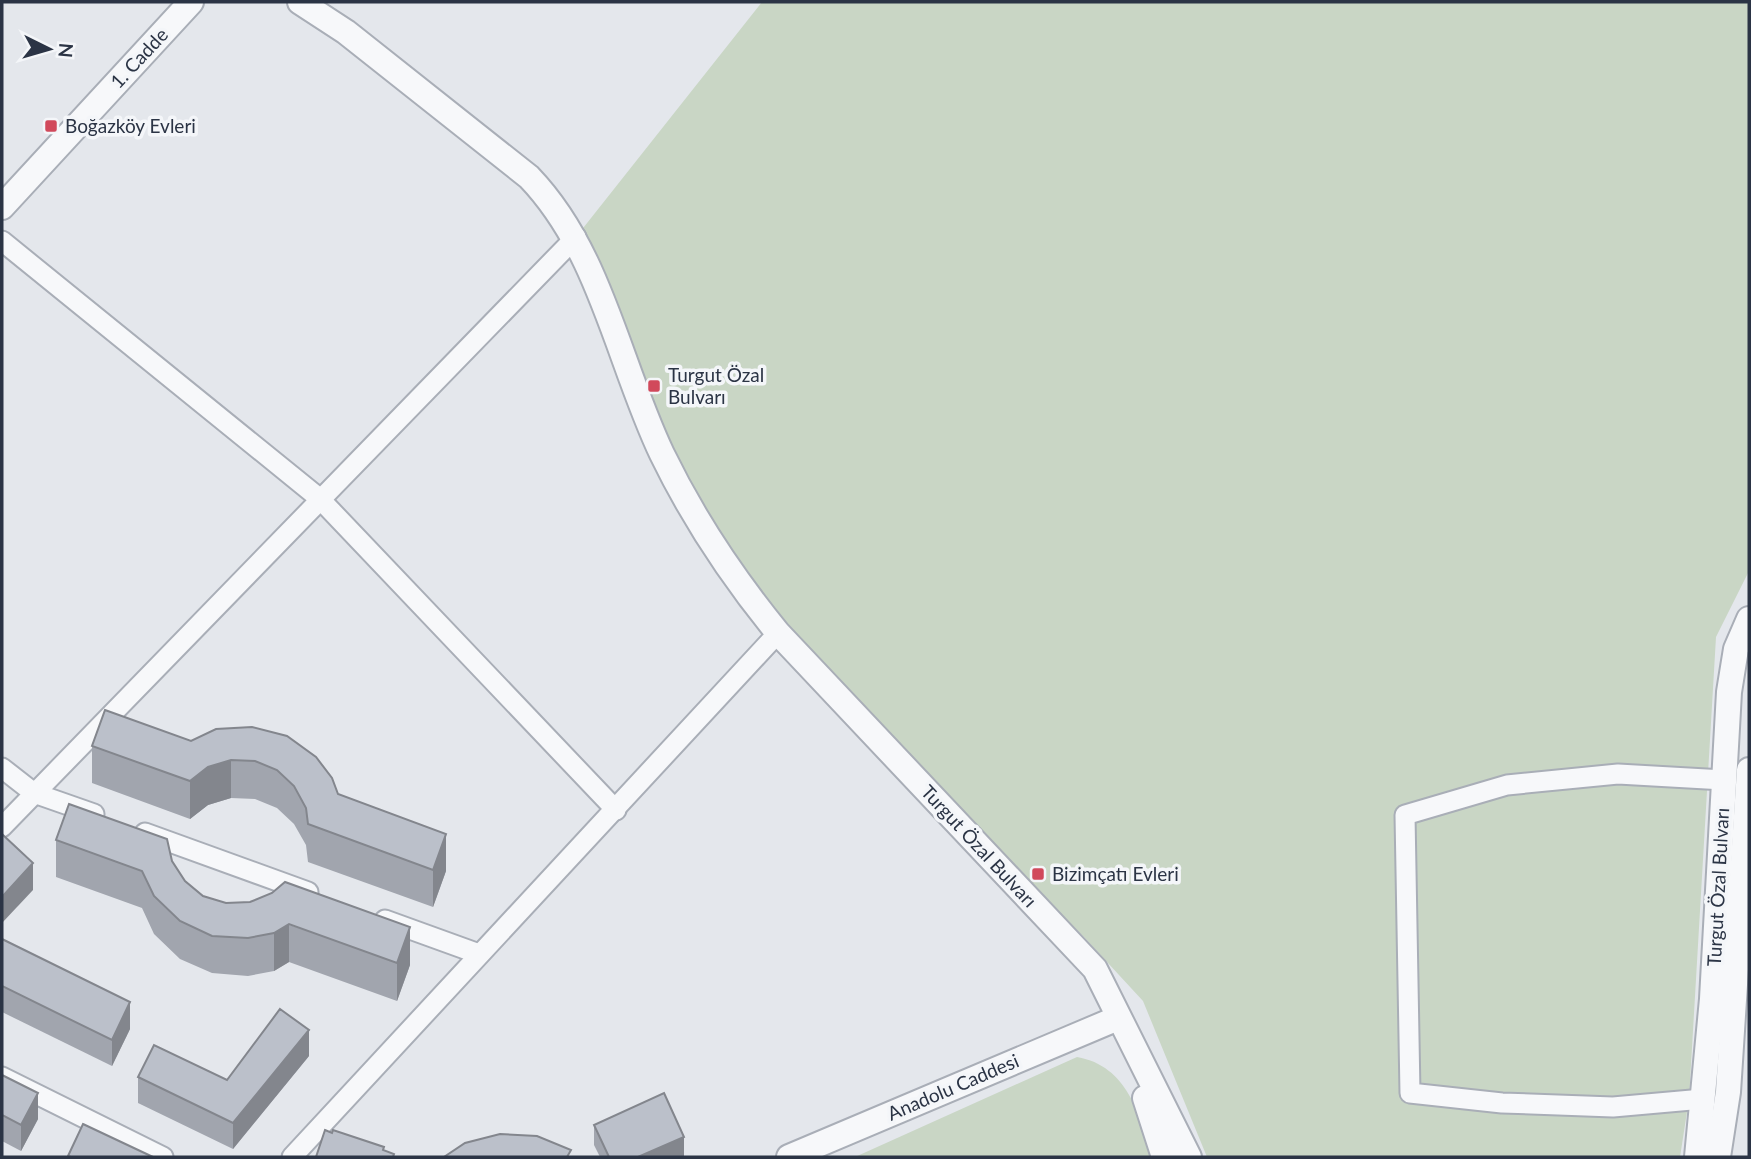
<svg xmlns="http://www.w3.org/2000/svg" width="1751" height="1159" font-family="Lato,sans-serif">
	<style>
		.green { fill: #c9d6c5 }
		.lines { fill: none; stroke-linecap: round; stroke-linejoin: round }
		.minor-casing { stroke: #a9aeb7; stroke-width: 23 }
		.tertiary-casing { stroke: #a9aeb7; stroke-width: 28 }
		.minor { stroke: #f7f8fa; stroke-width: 19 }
		.tertiary { stroke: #f7f8fa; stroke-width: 24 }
		.wall { fill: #a1a5ae }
		.shaded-wall { fill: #83868d }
		.building { fill: #bbc0ca; stroke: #83868d; stroke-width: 2 }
		.poi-dot { fill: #d1495b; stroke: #f4f6f9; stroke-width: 2.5 }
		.labels { text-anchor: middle; stroke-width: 7; stroke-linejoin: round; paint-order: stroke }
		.street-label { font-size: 19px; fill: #2b3445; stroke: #f4f6f9 }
		.poi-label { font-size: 19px; fill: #2b3445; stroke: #f4f6f9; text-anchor: start }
	</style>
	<rect width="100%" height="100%" fill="#e4e7ec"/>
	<g class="green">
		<path d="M762 2H1749V571L1716 637 1689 1099 1680 1157H1207L1143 1001 1083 936 778 633 694 512 576 237Z"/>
		<path d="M1077 1057C1128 1066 1138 1114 1155 1157H855Z"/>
	</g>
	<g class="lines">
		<defs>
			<g id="minor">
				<path d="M2 241 319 498 616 810"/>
				<path d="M2 768 34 793 94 814"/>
				<path d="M2 827 576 237"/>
				<path d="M145 833 308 892"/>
				<path d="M385 920 479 954"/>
				<path d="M2 1077 163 1157"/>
				<path d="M1703 1099 1613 1107 1502 1103 1410 1093 1405 815 1507 785 1618 774 1724 780"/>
				<path d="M292 1157 778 633"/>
			</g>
			<g id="tertiary">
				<path d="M300 2 346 32 529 177C601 252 618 362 662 454 693 518 733 578 778 633L1095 969 1189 1157"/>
				<path d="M2 207 191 2"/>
				<path d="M1145 1098 1164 1157"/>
				<path d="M789 1157 1118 1018"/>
				<path d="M1697 1157 1712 999 1729 692 1736 649 1749 619"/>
				<path d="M1718 1157 1728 1092 1749 770"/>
			</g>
		</defs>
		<use href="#minor" class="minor-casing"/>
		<use href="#tertiary" class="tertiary-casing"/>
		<use href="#minor" class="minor"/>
		<use href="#tertiary" class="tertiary"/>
	</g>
	<g class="wall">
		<path d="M216 729 338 794 446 871 433 907 308 862 306 845 294 824 277 808 255 799 231 798 208 805 190 819 92 783V746L191 741Z"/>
		<path d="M56 840 172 861 185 881 203 896 410 965 397 1001 289 962 274 971 248 976 212 973 180 959 154 934 142 908 56 877Z"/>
		<path d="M2 941 130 1029 112 1066 2 1012Z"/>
		<path d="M309 1056 233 1149 138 1103V1077L227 1080Z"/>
		<path d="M2 1075 38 1119 21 1151 2 1141Z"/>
		<path d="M594 1125 684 1157H600L594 1145Z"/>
	</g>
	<g class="shaded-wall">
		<path d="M231 760V798L208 805 190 819V781L208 767Z"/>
		<path d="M446 834V871L433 907V870Z"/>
		<path d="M33 863V890L2 923V897Z"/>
		<path d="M289 924V962L274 971V933Z"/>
		<path d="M410 927V965L397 1001V963Z"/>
		<path d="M130 1002V1029L112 1066V1040Z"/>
		<path d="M309 1030V1056L233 1149V1123Z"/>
		<path d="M38 1093V1119L21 1151V1125Z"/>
		<path d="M684 1137V1157H638Z"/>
	</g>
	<g class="building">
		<path d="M105 710 191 741 216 729 252 727 287 736 316 757 332 778 338 794 446 834 433 870 308 824 306 808 294 786 277 770 255 761 231 760 208 767 190 781 92 746Z"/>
		<path d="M69 804 167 839 172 861 185 881 203 896 226 903 250 902 272 893 285 882 410 927 397 963 289 924 274 933 248 938 212 936 180 921 154 896 142 871 56 840Z"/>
		<path d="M3 835 33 863 2 897V836Z"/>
		<path d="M2 939 130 1002 112 1040 2 986Z"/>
		<path d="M280 1009 309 1030 233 1123 138 1077 154 1045 227 1080Z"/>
		<path d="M2 1075 38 1093 21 1125 2 1115Z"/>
		<path d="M664 1093 684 1137 638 1157H609L594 1125Z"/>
		<path d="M83 1124 153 1157H71L68 1156Z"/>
		<path d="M325 1130 332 1133 333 1130 384 1147 383 1150 394 1154 393 1157H316Z"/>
		<path d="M500 1134 537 1136 571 1150 567 1157H444L465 1143Z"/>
	</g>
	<g class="poi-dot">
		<rect x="44" y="119" width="14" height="14" rx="3.5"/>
		<rect x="647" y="379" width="14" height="14" rx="3.5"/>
		<rect x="1031" y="867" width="14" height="14" rx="3.5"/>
	</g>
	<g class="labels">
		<g class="street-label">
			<text transform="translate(139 58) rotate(-47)" y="7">1. Cadde</text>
			<text transform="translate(979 846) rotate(47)" y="7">Turgut Özal Bulvarı</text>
			<text transform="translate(1718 887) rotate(-87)" y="7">Turgut Özal Bulvarı</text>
			<text transform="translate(953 1087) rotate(-23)" y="7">Anadolu Caddesi</text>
		</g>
		<g class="poi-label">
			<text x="65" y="133">Boğazköy Evleri</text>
			<text x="668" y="382">Turgut Özal<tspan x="668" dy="22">Bulvarı</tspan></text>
			<text x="1052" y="881">Bizimçatı Evleri</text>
		</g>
	</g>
	<rect width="1751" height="1159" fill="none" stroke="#2b3445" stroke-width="7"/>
	<g transform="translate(49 49) rotate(95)" stroke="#f4f6f9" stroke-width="5" paint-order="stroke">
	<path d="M0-5L12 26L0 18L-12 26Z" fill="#2b3445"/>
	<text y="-10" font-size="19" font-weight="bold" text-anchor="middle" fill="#2b3445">N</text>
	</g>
</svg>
